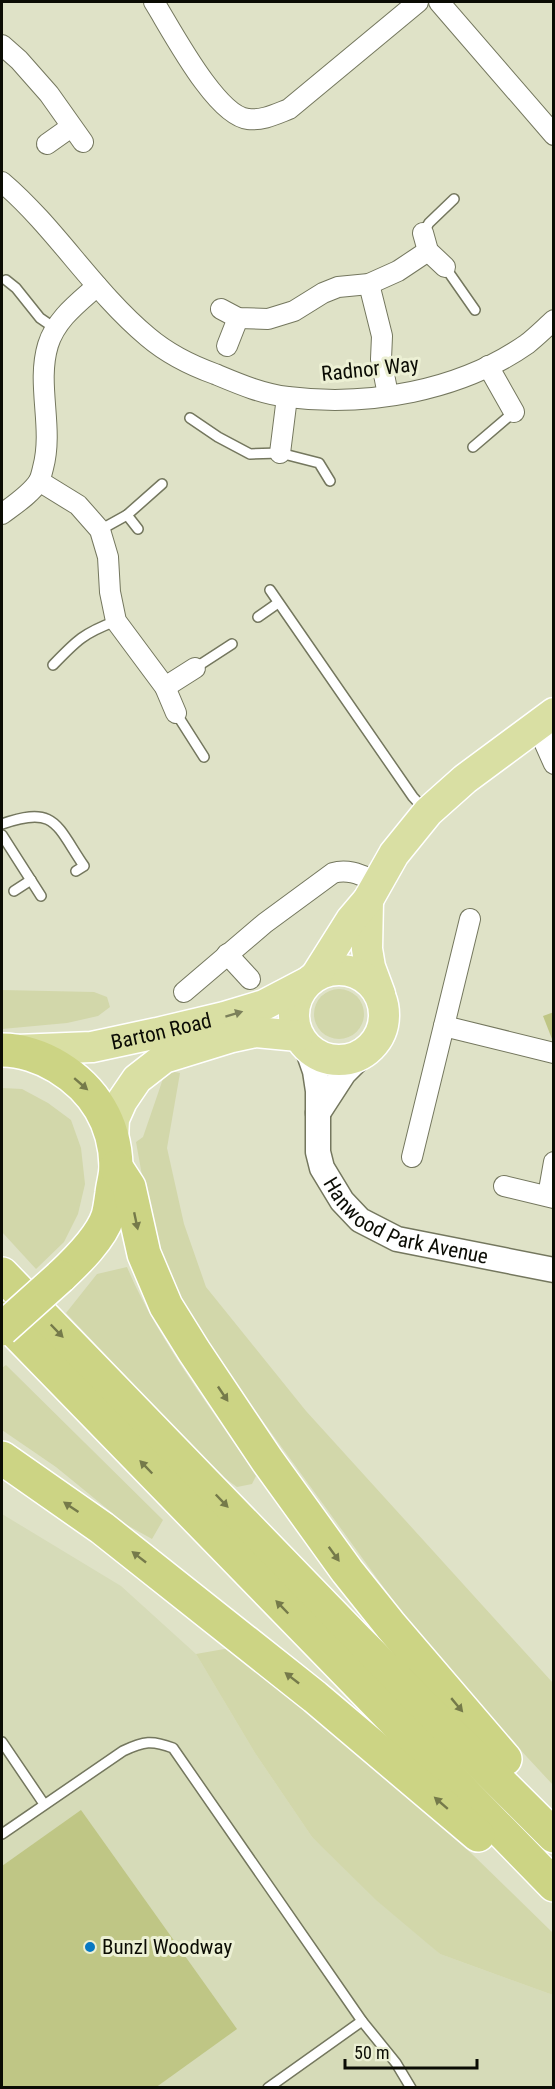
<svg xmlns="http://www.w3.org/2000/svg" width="555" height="2089" font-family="'Roboto Condensed',sans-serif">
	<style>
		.built { fill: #d6dbb8 }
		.green { fill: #d2d7aa }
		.building { fill: #bfc685 }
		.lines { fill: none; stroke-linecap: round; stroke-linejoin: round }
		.service-casing { stroke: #74775e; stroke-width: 12 }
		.minor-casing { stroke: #74775e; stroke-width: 22 }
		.tertiary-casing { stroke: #74775e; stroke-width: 27 }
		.primary-casing { stroke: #fff; stroke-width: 33 }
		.trunk-casing { stroke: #fff; stroke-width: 36 }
		.service { stroke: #fff; stroke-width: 9 }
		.minor { stroke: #fff; stroke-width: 20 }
		.tertiary { stroke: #fff; stroke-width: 24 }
		.primary { stroke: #d9dfa3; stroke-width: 30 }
		.trunk { stroke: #ccd484; stroke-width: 33 }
		.trunk-bridge-casing { stroke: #fff; stroke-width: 36; stroke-linecap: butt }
		.trunk-bridge { stroke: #ccd484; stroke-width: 33 }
		.oneway { fill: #7c805b }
		.oneway2 { fill: #757a4a }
		.poi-dot { fill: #0778c2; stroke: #ecf0d4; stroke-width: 2 }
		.labels { text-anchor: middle; stroke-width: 6; stroke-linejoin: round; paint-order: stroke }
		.street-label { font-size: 21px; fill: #0b0c04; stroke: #ecf0d4 }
		.poi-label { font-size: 21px; fill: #0b0c04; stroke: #ecf0d4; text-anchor: start }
	</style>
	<rect width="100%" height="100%" fill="#dfe2c7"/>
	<path class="built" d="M2 1514 121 1586 196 1654 255 1753 312 1837 440 1954 553 1995 554 2087H2Z"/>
	<g class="green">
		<circle cx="339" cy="1014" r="25"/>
		<path d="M2 990 94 992 107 997 110 1007 98 1016 67 1023 2 1029Z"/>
		<path d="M166 1070 180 1073 167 1148 184 1224 206 1287 306 1411 553 1683V1785L514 1743 403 1614 185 1314 154 1242 136 1142 143 1137Z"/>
		<path d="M2 1088 22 1089 48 1103 71 1120 81 1148 85 1184 78 1214 64 1242 36 1269 2 1232Z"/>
		<path d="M127 1267C159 1343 212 1408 256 1476L252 1484 237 1487 218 1473 66 1313 97 1274Z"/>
		<path d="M6 1365 163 1520 152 1539 127 1525 56 1467 2 1430V1368Z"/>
		<path d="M230 1648 329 1728 472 1854 553 1933V1995L440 1954 376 1900 312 1837 255 1753 196 1654Z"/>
	</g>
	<g class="building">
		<path d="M554 1012V1039H552L543 1016Z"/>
		<path d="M81 1810 237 2029 155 2088H2V1866Z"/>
	</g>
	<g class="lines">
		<defs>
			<g id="service">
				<path d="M423 233 429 223 454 199"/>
				<path d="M445 267 475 310"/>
				<path d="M6 280 16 288 40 318 56 329"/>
				<path d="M190 418 218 437 250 454 280 453 319 463 330 481"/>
				<path d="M473 447 514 412"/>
				<path d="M127 515 138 529"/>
				<path d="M100 530 127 515 162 484"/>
				<path d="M270 590 413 797 424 809"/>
				<path d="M258 617 278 603"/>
				<path d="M53 665C77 640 84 633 116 621"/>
				<path d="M195 668 232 644"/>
				<path d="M176 713 204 757"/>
				<path d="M2 824C56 805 56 825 84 866L76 871"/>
				<path d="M2 835 41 896"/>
				<path d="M14 891 31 880"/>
				<path d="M2 1742 44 1804"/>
				<path d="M2 1834 123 1751C144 1741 152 1740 173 1748L362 2021 396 2063 411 2088"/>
				<path d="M268 2088 362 2021"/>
			</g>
			<g id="minor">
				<path d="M154 2C171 29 216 116 248 119 262 121 276 114 289 109L418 2"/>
				<path d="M439 2 554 135"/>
				<path d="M2 45 19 60 49 94 83 142"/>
				<path d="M47 144 71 127"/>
				<path d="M2 182C56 228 93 291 148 337 168 354 190 365 215 374 239 384 262 394 288 397 368 407 460 391 527 344 536 337 545 328 554 320"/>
				<path d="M423 233 428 251 445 267"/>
				<path d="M369 284 382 336 381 359 388 395"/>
				<path d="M221 309 238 318 268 319 294 311 323 293 338 287 369 284 398 271 428 251"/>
				<path d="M227 346 238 318"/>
				<path d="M488 366 514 412"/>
				<path d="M280 453 287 397"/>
				<path d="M39 481 78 505 100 530 108 557 110 592 116 621 165 687 176 713"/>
				<path d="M2 514C14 505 31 494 39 481 41 477 42 472 43 468 54 427 36 385 48 345 56 319 78 303 97 286"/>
				<path d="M165 687 195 668"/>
				<path d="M537 726 554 764"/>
				<path d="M227 954 250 979"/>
				<path d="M184 992 265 923 333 873C349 868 363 876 378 882"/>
				<path d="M444 1026 554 1053"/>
				<path d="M412 1157 470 919"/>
				<path d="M504 1186 554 1198"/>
				<path d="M548 1196 554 1162"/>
			</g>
			<g id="tertiary">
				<path id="s1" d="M307 1048 315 1071 318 1091V1152L322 1168 342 1201 360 1220 397 1239 554 1270"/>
				<path d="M318 1113 344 1073 363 1054"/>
			</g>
			<g id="primary">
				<path d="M368 900 367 949 370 967 380 994"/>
				<circle cx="339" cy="1015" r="45"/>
				<path d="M317 974 351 920 368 900 394 854 428 812 465 779 554 713"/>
				<path id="s2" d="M16 1050 92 1047 157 1033 224 1017 264 1005 306 983"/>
				<path d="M113 1139 114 1119 122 1101 137 1079 164 1058 232 1037 256 1032 298 1036"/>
			</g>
			<g id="trunk">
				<path d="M2 1050C21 1050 42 1057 58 1067 94 1089 115 1123 116 1166 116 1175 113 1184 112 1193 111 1200 110 1209 108 1216 101 1238 76 1262 60 1277"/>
				<path d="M116 1167 129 1187 144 1254 166 1306 194 1351 267 1460 347 1571 391 1626 505 1759"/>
				<path d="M2 1274 357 1640 554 1836"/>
				<path d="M2 1318 554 1885"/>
				<path d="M2 1458 102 1528 315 1697 478 1835"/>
			</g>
		</defs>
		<use href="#service" class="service-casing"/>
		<use href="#minor" class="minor-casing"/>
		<use href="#tertiary" class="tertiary-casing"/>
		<use href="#primary" class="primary-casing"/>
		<use href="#trunk" class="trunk-casing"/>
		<use href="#service" class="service"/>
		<use href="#minor" class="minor"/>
		<use href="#tertiary" class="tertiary"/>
		<use href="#primary" class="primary"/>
		<use href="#trunk" class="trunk"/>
		<defs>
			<path id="trunk-bridge" d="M2 1329 60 1277"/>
		</defs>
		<use href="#trunk-bridge" class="trunk-bridge-casing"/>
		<use href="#trunk-bridge" class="trunk-bridge"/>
	</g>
	<defs><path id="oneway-solid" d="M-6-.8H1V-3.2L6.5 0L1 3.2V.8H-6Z" transform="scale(1.5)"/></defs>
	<use class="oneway" href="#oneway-solid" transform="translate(234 1014) rotate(-17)"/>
	<g class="oneway2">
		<use href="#oneway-solid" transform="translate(81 1084) rotate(41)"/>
		<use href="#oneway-solid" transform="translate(136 1221) rotate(78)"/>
		<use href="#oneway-solid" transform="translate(57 1331) rotate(46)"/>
		<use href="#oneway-solid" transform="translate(223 1394) rotate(56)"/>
		<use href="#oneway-solid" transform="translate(146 1467) rotate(-134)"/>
		<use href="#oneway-solid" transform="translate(222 1501) rotate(46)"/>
		<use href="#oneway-solid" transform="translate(71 1507) rotate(-146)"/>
		<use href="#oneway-solid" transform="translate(334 1554) rotate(54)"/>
		<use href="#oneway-solid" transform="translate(139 1557) rotate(-142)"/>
		<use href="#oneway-solid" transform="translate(282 1607) rotate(-134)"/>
		<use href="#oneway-solid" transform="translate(292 1678) rotate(-142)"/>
		<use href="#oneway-solid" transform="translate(457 1705) rotate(50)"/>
		<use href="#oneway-solid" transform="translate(441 1803) rotate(-139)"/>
	</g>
	<circle class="poi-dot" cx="90" cy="1947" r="6"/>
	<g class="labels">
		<g class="street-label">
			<text transform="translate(370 369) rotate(-6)" y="7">Radnor Way</text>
			<text dy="7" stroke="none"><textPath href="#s2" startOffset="147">Barton Road</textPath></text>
			<text dy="7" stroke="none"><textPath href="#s1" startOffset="228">Hanwood Park Avenue</textPath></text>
		</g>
		<g class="poi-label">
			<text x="102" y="1954">Bunzl Woodway</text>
		</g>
	</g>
	<rect width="555" height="2089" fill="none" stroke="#0b0c04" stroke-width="6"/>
	<path d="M345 2059v9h132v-9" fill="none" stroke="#0b0c04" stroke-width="3"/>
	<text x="354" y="2059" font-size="18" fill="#0b0c04" stroke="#ecf0d4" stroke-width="4.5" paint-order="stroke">50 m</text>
</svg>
